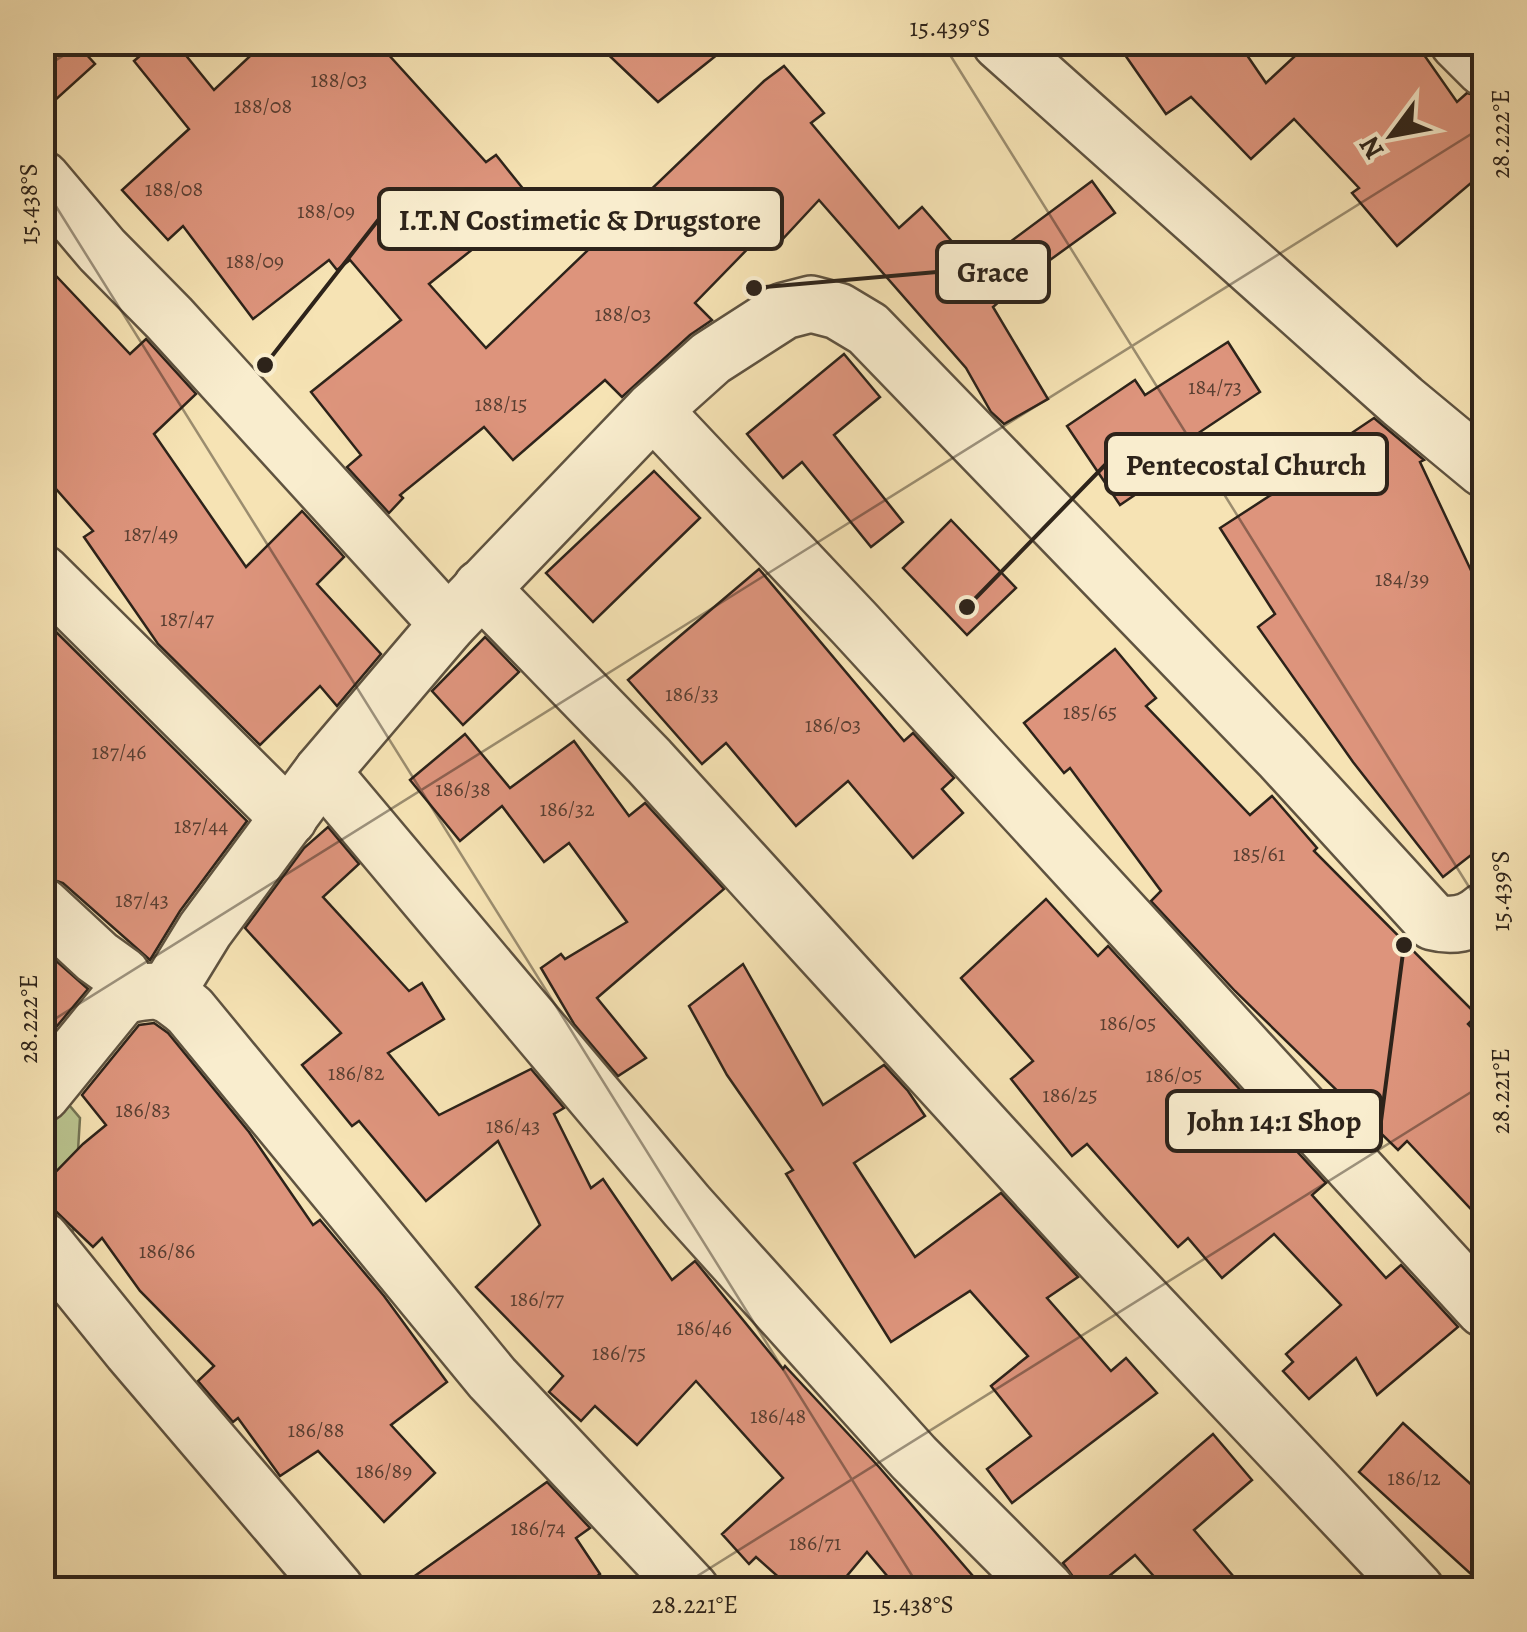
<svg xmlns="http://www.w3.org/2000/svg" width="1527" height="1632" font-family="Alegreya,serif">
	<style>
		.green { fill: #bac48f; stroke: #747454; stroke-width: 2.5 }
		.building { fill: #dd947c; stroke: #2d231a; stroke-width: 2.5 }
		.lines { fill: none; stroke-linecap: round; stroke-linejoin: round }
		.street-casing { stroke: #5f5340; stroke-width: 60 }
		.street { stroke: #f9edce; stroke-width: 55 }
		.ticks { fill: none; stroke: #2d231a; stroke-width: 2.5; stroke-opacity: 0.45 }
		.labels { text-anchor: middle; stroke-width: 10; stroke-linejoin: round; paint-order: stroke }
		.number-label { font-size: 22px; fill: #593f32 }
		.leader { fill: none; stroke: #2d231a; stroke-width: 4 }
		.callout-dot { fill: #2d231a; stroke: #f9edce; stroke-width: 4 }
		.callout { fill: #f9edce; stroke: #2d231a; stroke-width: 4 }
		.callout-label { font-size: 30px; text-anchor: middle; font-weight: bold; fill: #2d231a }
		.neatline { fill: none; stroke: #2d231a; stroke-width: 4 }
		.ticks-label { font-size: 25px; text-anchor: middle; fill: #2d231a }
	</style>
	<rect width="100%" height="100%" fill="#f6e3b4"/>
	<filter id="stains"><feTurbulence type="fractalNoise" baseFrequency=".002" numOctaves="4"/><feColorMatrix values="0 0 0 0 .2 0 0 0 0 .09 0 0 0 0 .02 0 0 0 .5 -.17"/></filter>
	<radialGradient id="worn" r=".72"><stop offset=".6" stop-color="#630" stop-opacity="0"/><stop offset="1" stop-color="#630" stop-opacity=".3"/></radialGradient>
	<path class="green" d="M42 1073 80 1118 69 1296 43 1306Z"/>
	<g class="building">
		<path d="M42 42H75L95 64 42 112Z"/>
		<path d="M156 42H175L214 90 265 42H377L486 162 496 155 533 201 429 284 486 348 764 81 784 66 824 113 811 123 899 228 922 207 975 268 1092 181 1115 213 1032 273 993 307 1048 399 1004 424 991 412 966 368 819 200 779 243 765 231 695 303 712 320 690 335 622 397 605 380 513 460 484 427 400 495 403 498 389 513 347 467 361 455 311 392 401 320 350 260 337 270 329 260 253 319 183 226 168 240 122 190 189 129 134 61Z"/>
		<path d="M595 42H733L658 102Z"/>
		<path d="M1116 42H1238L1266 83 1310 42H1415L1457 102 1467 93 1484 98V172L1397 246 1352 193 1359 188 1294 119 1251 159 1191 97 1166 114Z"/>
		<path d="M42 261 130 354 146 339 196 394 154 434 246 567 302 511 344 557 317 584 381 654 337 706 320 686 260 745 158 644 84 537 93 531 42 473Z"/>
		<path d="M1228 342 1260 392 1179 446 1188 459 1120 505 1067 426 1135 380 1145 395Z"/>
		<path d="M844 354 880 397 834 435 903 522 871 547 802 462 783 478 747 434Z"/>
		<path d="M1374 418 1424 460 1420 462 1484 598V845L1443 877 1353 762 1258 627 1275 614 1220 528 1305 473 1301 467Z"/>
		<path d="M654 471 700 518 593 622 546 573Z"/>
		<path d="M951 520 1016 588 967 635 903 568Z"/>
		<path d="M759 569 904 741 913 733 954 778 942 789 963 813 913 858 848 781 796 826 726 743 702 764 628 680Z"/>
		<path d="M42 618 247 821 180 911 150 960 63 883 42 876Z"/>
		<path d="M485 637 519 672 463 725 432 691Z"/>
		<path d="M1115 649 1156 698 1146 706 1250 815 1272 796 1317 848 1314 851 1477 1015 1468 1024 1484 1041V1223L1407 1141 1398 1150 1235 991 1151 901 1161 891 1070 768 1064 773 1024 723Z"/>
		<path d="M465 734 510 788 574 741 629 816 645 803 724 889 597 998 646 1058 618 1076 574 1024 541 968 561 954 565 959 627 922 569 843 544 862 502 806 460 841 410 780Z"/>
		<path d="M328 827 359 864 323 897 409 991 422 983 444 1019 388 1053 439 1115 531 1069 564 1108 554 1114 591 1188 603 1179 672 1280 695 1261 783 1369 785 1366 879 1467 985 1590H899L867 1552 835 1590H793L756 1557 749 1564 722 1534 783 1478 696 1381 637 1445 595 1406 581 1421 549 1392 563 1376 476 1287 540 1225 498 1141 426 1201 359 1121 352 1126 302 1065 341 1033 245 928 304 848Z"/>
		<path d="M1046 899 1098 956 1108 946 1326 1183 1312 1195 1386 1278 1401 1265 1458 1327 1377 1395 1356 1358 1309 1399 1283 1371 1293 1362 1286 1354 1341 1305 1274 1234 1222 1278 1188 1238 1178 1247 1087 1144 1072 1156 1011 1079 1033 1061 961 978Z"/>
		<path d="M45 951 88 989 42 1044V953Z"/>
		<path d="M743 964 823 1105 884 1065 908 1091 925 1116 854 1163 915 1257 1001 1193 1078 1277 1047 1298 1111 1371 1126 1358 1157 1393 1012 1503 987 1469 1031 1436 991 1386 1028 1356 970 1291 891 1342 786 1174 793 1170 727 1075 689 1006Z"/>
		<path d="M154 1023 168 1033 249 1132 313 1225 320 1220 384 1296 447 1382 391 1425 435 1473 384 1522 318 1451 280 1476 238 1418 233 1422 198 1381 214 1366 140 1291 102 1238 93 1247 42 1198V1186L83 1144 106 1125 82 1095 139 1025Z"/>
		<path d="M1403 1423 1484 1496V1586L1359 1472Z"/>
		<path d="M1213 1434 1252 1480 1194 1530 1245 1590H1166L1135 1555 1092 1590H1076V1581L1063 1563Z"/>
		<path d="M547 1482 590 1528 576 1538 600 1574 578 1590H395Z"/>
	</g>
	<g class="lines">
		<defs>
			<g id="street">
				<path d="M1000 42 1402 401 1484 469"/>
				<path d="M1458 42 1484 68"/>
				<path d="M42 179 102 250 169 318 448 624"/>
				<path d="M653 410 855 624 1484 1309"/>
				<path d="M42 573 289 818"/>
				<path d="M481 588 649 761 1085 1239 1416 1590"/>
				<path d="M322 772 687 1206 914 1458 1046 1590"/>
				<path d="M42 906 97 957 122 975V996C158 989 162 987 190 1011L492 1378 691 1590"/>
				<path d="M167 992 205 930 322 772 448 624 653 410 711 358 784 311 811 304 838 311 868 329 1282 757 1433 922C1452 927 1470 924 1484 911"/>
				<path d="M42 1094 122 996"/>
				<path d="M42 1240 131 1350 336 1590"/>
			</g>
		</defs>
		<use href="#street" class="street-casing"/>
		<use href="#street" class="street"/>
	</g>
	<path class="ticks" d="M942 42 1484 911M42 69 85 42M42 184 921 1590M42 1027 1484 126M675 1590 1484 1084"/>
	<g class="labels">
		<g class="number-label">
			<text x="339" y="87">188/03</text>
			<text x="263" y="113">188/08</text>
			<text x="174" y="196">188/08</text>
			<text x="326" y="218">188/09</text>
			<text x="255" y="268">188/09</text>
			<text x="623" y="321">188/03</text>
			<text x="1215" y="394">184/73</text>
			<text x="501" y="411">188/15</text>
			<text x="151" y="541">187/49</text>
			<text x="1402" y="586">184/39</text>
			<text x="187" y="626">187/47</text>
			<text x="692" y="701">186/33</text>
			<text x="1090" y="719">185/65</text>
			<text x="833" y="732">186/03</text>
			<text x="119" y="759">187/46</text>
			<text x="463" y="796">186/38</text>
			<text x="567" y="816">186/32</text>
			<text x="201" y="833">187/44</text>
			<text x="1259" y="861">185/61</text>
			<text x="142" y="907">187/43</text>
			<text x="1128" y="1030">186/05</text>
			<text x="356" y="1080">186/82</text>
			<text x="1174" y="1082">186/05</text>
			<text x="1070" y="1102">186/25</text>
			<text x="143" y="1117">186/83</text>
			<text x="513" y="1133">186/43</text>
			<text x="167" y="1258">186/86</text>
			<text x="537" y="1306">186/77</text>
			<text x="704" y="1335">186/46</text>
			<text x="619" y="1360">186/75</text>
			<text x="778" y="1423">186/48</text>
			<text x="316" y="1437">186/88</text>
			<text x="384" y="1478">186/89</text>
			<text x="1414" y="1485">186/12</text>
			<text x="538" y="1535">186/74</text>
			<text x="815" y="1550">186/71</text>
		</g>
	</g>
	<path class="leader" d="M265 365L379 219M754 288L937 272M967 607L1106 464M1404 945L1381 1121"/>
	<g class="callout-dot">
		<circle cx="265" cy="365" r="10"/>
		<circle cx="754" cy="288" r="10"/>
		<circle cx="967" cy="607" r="10"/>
		<circle cx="1404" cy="945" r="10"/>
	</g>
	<g class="callout">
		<rect x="379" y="189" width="403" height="60" rx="10"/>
		<rect x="937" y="242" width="112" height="60" rx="10"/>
		<rect x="1106" y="434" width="281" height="60" rx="10"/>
		<rect x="1167" y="1091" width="214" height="60" rx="10"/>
	</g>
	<g class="callout-label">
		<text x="580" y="230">I.T.N Costimetic &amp; Drugstore</text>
		<text x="993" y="282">Grace</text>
		<text x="1246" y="475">Pentecostal Church</text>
		<text x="1274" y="1131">John 14:1 Shop</text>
	</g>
	<rect width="1527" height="1632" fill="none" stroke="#f6e3b4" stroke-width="110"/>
	<g transform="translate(1392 135) rotate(238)" stroke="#f9edce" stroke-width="8" paint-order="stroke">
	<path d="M0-8L18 38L0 25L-18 38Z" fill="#2d231a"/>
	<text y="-15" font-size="28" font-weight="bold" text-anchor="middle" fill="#2d231a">N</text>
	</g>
	<rect x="55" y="55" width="1417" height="1522" class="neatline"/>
	<g class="ticks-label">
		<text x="950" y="36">15.439°S</text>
		<text transform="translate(1500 134) rotate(-90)" y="9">28.222°E</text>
		<text transform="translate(28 204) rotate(-90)" y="9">15.438°S</text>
		<text transform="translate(1500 891) rotate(-90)" y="9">15.439°S</text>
		<text transform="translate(28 1019) rotate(-90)" y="9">28.222°E</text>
		<text transform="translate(1500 1091) rotate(-90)" y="9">28.221°E</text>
		<text x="695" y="1613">28.221°E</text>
		<text x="913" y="1613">15.438°S</text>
	</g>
	<rect width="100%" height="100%" filter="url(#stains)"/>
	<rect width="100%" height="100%" fill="url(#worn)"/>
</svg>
